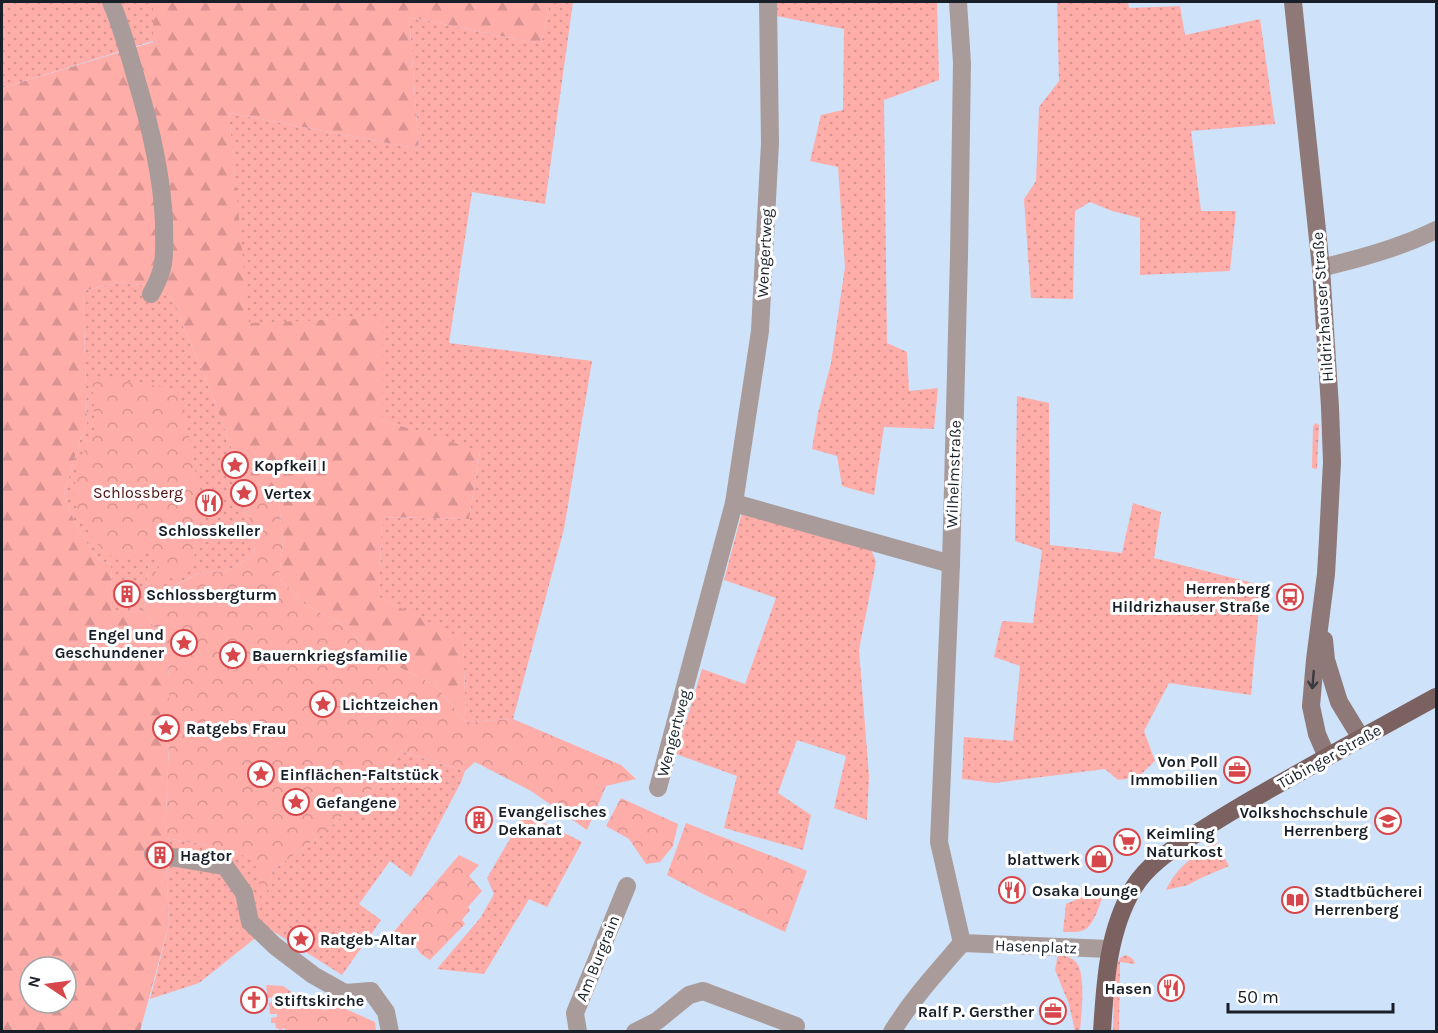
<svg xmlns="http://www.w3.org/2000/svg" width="1438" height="1033" font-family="Karla,sans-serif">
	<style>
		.grass { fill: url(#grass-dots) }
		.forest { fill: url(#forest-firs); fill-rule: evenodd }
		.park { fill: url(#park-crowns) }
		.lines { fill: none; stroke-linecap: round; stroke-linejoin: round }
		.street { stroke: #a99b99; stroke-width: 18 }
		.secondary { stroke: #8e7978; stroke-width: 18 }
		.primary { stroke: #7b6160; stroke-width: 18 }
		.oneway { stroke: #3b3a40 }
		.labels { text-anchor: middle; stroke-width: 6; stroke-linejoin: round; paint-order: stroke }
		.street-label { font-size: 16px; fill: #181f28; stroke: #fff }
		.poi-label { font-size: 16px; font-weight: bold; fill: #181f28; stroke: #fff; text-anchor: start }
		.park-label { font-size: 16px; fill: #4e1013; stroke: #fff }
	</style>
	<defs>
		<pattern id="grass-dots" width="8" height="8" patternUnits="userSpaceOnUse" patternTransform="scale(1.5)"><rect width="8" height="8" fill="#feada9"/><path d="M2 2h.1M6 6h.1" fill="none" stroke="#d99491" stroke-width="1.8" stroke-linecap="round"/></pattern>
		<pattern id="forest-firs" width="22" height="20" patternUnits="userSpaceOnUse" patternTransform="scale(1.5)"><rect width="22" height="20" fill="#feada9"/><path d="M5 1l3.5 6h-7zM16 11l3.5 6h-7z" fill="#d99491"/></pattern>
		<pattern id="park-crowns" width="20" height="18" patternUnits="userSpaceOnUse" patternTransform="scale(1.5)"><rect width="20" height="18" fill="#feada9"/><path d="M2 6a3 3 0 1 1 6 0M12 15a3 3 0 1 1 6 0" fill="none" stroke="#d99491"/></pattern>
	</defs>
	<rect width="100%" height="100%" fill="#cee2fa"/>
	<g class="grass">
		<path d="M2 2H153V41L2 88Z"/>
		<path d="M550 2H573L545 204 472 192 449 343 592 361 564 529 513 719 466 722 463 640 379 597 382 517 469 519 480 452 382 420V319L248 324 229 113 419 149 409 17 541 44Z"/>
		<path d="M776 2H937L939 80 884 100 887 343 907 352 909 391 938 388 934 429 884 427 874 495 842 486 837 456 812 449 818 413 831 363 845 267 838 167 810 161 821 115 843 110 844 29 776 16Z"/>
		<path d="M1057 2H1128L1129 8 1180 6 1185 35 1260 19 1275 124 1191 131 1201 211H1236L1230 271 1140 275V218L1112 211 1090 202 1075 211 1073 299 1031 298 1024 199 1036 181 1039 107 1059 81Z"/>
		<path d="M119 282 146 286 171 297 213 397 243 479 255 553 240 564 224 572 204 571 166 589 149 562 144 609 134 613 112 612 111 564 99 560 84 539 70 512 64 492 81 437 87 425 83 291Z"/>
		<path d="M1017 396 1049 403 1050 545 1122 553 1133 503 1161 512 1154 558 1261 585 1251 695 1169 683 1144 731 1155 761 1138 777 1118 780 1105 769 995 783 962 779 964 737 1013 741 1020 666 994 657 1002 621 1033 623 1042 550 1015 541Z"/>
		<path d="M1315 423 1319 425 1317 469 1312 468 1313 427Z"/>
		<path d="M742 512 871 549 876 562 859 650 869 776 867 820 834 808 846 756 797 740 778 793 811 815 803 850 724 828 737 776 676 754 702 669 745 684 776 598 724 580Z"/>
		<path d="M400 751 465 771 461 782 411 877 390 861 359 904 381 920 342 975 268 928 199 983 150 999 169 924 165 838 214 846 255 859 263 903 273 870 324 833 375 786Z"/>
		<path d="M525 813 582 842 547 907 529 899 484 974 437 969 481 917 494 894 487 878Z"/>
		<path d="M1216 842 1229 866 1201 878 1188 885 1166 890C1176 868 1196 853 1216 842Z"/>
		<path d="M1106 886C1102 897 1096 921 1087 928 1081 933 1070 932 1063 932L1066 904Z"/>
		<path d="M1058 954C1064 956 1071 957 1075 961 1087 972 1081 1016 1080 1031H1075L1069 1004 1055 970Z"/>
		<path d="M1126 955C1131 957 1134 959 1135 964L1120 962 1119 1031 1113 1032 1115 966 1121 957Z"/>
	</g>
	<path class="forest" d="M153 2H550L541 44 409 17 419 149 229 113 249 323 382 318V420L480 451 469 519 382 517 379 597 463 639 466 722 435 685 378 657 343 625 303 603 279 578 283 544 278 491 243 479 213 397 171 297 146 286 119 282 83 291 87 425 81 437 64 492 70 512 84 539 99 560 111 564 112 611 134 613 144 609 167 651 169 677V743L165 838 169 924 140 1031 2 1032V88L153 42ZM30 967H66V1003H30Z"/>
	<g class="park">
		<path d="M92 376 177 389 191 445 197 481 201 527 192 567 166 581 151 551 128 559 125 557 119 560 104 552 90 535 77 507 73 491 87 440 95 429Z"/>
		<path d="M243 479 278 491 283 544 279 578 303 603 343 625 378 657 435 685 466 722 513 719 621 765 636 779 606 786 587 830 531 791 475 762 465 771 400 751 375 786 324 833 273 870 263 905 254 859 214 846 165 838 169 743V677L167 650 144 609 149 561 167 589 204 571 224 572 240 564 255 553Z"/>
		<path d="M621 798 678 824 673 846 660 862 646 864 629 839 606 826Z"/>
		<path d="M686 823 785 861 807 871 785 932 705 895 667 875Z"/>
		<path d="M459 855 479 865 469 876 482 891 468 907 470 910 462 920 465 924 430 960 421 954 411 940 391 935Z"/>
		<path d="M266 985 283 986 314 1008 325 1010 339 1006 375 1022 376 1031 287 1032 284 1028 280 1031 279 1029 276 1028 275 1023H271V1018L277 1017V1014H270L269 1003 276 1001 275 997 268 998Z"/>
	</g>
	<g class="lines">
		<g class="street">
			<path d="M111 2C121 25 128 50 135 75 150 124 162 173 164 223 164 236 165 251 163 264 161 275 156 285 151 294"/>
			<path d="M958 2 962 63 959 256 951 564 939 842 962 943"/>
			<path d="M1321 268C1361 258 1399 248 1436 230"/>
			<path d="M734 503 951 564"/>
			<path d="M658 788 734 503 760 331 770 143 768 2"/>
			<path d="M153 854 225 866 244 893 250 922 275 946 313 975 345 993 371 991 386 1012 390 1032"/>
			<path d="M962 943 1110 949"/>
			<path d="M578 1032 575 1013 627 886"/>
			<path d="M635 1032 657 1021 689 995 703 991 796 1026"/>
			<path d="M892 1032C912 999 937 972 962 943"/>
		</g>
		<g class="secondary">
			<path d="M1293 2 1321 268 1330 407 1332 462 1328 539 1326 574 1315 660 1311 706 1317 734 1327 757"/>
			<path d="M1324 640 1326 660 1339 702 1361 738"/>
		</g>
		<path class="primary" d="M1102 1032C1105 982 1108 930 1134 887 1147 866 1168 852 1188 839 1215 821 1242 805 1270 789 1325 758 1381 727 1436 697"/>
	</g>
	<defs><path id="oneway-shaft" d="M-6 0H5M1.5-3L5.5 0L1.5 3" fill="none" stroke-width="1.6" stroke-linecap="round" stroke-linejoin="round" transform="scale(1.5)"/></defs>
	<use class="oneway" href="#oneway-shaft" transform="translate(1313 680) rotate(95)"/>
	<defs>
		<symbol id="sight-ring" viewBox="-11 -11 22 22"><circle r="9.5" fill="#fff" stroke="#d6464a" stroke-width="1.5"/><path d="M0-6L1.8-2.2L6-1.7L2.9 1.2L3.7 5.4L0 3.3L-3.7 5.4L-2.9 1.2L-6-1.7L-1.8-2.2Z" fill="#d6464a"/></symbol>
		<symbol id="restaurant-ring" viewBox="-11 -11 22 22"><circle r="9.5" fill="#fff" stroke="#d6464a" stroke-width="1.5"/><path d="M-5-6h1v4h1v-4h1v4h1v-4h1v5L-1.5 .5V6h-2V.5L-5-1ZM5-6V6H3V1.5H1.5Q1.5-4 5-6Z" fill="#d6464a"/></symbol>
		<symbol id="building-ring" viewBox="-11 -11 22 22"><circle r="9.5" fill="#fff" stroke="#d6464a" stroke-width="1.5"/><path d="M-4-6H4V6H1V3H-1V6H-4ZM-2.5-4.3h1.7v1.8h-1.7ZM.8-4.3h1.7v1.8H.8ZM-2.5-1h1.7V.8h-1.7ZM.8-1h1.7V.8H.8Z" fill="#d6464a"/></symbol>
		<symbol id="bus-ring" viewBox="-11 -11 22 22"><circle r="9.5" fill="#fff" stroke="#d6464a" stroke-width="1.5"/><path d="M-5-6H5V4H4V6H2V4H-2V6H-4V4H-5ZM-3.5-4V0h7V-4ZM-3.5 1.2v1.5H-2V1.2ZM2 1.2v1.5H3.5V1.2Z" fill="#d6464a"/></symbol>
		<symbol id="office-ring" viewBox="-11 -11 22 22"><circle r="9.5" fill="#fff" stroke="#d6464a" stroke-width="1.5"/><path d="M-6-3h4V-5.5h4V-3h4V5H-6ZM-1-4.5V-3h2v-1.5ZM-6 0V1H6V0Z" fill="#d6464a"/></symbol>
		<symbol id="university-ring" viewBox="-11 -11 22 22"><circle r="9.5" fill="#fff" stroke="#d6464a" stroke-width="1.5"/><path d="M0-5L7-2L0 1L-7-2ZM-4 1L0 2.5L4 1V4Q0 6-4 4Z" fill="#d6464a"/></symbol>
		<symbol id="supermarket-ring" viewBox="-11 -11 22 22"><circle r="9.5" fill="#fff" stroke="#d6464a" stroke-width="1.5"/><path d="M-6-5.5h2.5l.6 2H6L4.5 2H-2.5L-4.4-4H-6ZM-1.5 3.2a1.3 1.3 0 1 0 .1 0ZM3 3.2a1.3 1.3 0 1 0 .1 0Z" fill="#d6464a"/></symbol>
		<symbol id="shop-ring" viewBox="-11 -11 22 22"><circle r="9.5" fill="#fff" stroke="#d6464a" stroke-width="1.5"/><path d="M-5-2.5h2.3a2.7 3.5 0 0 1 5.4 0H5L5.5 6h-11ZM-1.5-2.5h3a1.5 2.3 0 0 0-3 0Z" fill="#d6464a"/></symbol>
		<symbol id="library-ring" viewBox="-11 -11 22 22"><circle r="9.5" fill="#fff" stroke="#d6464a" stroke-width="1.5"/><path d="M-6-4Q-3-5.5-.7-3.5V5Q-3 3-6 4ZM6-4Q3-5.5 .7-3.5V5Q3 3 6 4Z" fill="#d6464a"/></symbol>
		<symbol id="church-ring" viewBox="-11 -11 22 22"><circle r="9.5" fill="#fff" stroke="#d6464a" stroke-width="1.5"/><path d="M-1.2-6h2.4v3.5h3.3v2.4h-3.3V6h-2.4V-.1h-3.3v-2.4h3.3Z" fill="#d6464a"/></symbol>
	</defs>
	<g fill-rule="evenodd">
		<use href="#sight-ring" x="220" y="450" width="30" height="30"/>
		<use href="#sight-ring" x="229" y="478" width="30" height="30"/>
		<use href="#restaurant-ring" x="194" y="488" width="30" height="30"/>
		<use href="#building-ring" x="112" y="579" width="30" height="30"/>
		<use href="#bus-ring" x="1275" y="582" width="30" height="30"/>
		<use href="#sight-ring" x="169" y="628" width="30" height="30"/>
		<use href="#sight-ring" x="218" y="640" width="30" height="30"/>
		<use href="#sight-ring" x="308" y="689" width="30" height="30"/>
		<use href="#sight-ring" x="151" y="713" width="30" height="30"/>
		<use href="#office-ring" x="1222" y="755" width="30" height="30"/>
		<use href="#sight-ring" x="246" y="759" width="30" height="30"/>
		<use href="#sight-ring" x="281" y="787" width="30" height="30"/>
		<use href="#building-ring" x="464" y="805" width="30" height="30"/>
		<use href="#university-ring" x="1373" y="806" width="30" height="30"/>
		<use href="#supermarket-ring" x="1112" y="827" width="30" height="30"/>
		<use href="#building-ring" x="145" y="840" width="30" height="30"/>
		<use href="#shop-ring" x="1084" y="844" width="30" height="30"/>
		<use href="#restaurant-ring" x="997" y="875" width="30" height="30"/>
		<use href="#library-ring" x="1280" y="885" width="30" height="30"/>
		<use href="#sight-ring" x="286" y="924" width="30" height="30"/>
		<use href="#restaurant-ring" x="1156" y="973" width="30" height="30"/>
		<use href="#church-ring" x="239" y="985" width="30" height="30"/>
		<use href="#office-ring" x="1038" y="996" width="30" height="30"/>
	</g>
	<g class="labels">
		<g class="street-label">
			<text transform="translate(764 253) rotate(-87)" y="6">Wengertweg</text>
			<text transform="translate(1322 307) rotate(-94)" y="6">Hildrizhauser Straße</text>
			<text transform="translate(953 474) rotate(-88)" y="6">Wilhelmstraße</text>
			<text transform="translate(673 733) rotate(-75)" y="6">Wengertweg</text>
			<text transform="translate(1329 756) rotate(-29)" y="6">Tübinger Straße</text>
			<text transform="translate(1036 946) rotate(2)" y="6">Hasenplatz</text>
			<text transform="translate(597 958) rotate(-68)" y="6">Am Burgrain</text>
		</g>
		<g class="poi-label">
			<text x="254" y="471">Kopfkeil I</text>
			<text x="264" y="499">Vertex</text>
			<text x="209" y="536" text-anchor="middle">Schlosskeller</text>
			<text x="1270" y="594" text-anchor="end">Herrenberg<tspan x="1270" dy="18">Hildrizhauser Straße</tspan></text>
			<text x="146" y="600">Schlossbergturm</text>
			<text x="164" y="640" text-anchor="end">Engel und<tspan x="164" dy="18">Geschundener</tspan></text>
			<text x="252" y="661">Bauernkriegsfamilie</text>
			<text x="342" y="710">Lichtzeichen</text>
			<text x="186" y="734">Ratgebs Frau</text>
			<text x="1218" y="767" text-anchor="end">Von Poll<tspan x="1218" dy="18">Immobilien</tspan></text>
			<text x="280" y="780">Einflächen-Faltstück</text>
			<text x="316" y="808">Gefangene</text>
			<text x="498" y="817">Evangelisches<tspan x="498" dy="18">Dekanat</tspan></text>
			<text x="1368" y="818" text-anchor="end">Volkshochschule<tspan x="1368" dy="18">Herrenberg</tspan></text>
			<text x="1146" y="839">Keimling<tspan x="1146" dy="18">Naturkost</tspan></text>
			<text x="180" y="861">Hagtor</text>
			<text x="1080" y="865" text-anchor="end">blattwerk</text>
			<text x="1032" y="896">Osaka Lounge</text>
			<text x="1314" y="897">Stadtbücherei<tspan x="1314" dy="18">Herrenberg</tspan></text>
			<text x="320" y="945">Ratgeb-Altar</text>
			<text x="1152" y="994" text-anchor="end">Hasen</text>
			<text x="274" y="1006">Stiftskirche</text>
			<text x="1034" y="1017" text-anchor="end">Ralf P. Gersther</text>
		</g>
		<g class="park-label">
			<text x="138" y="498">Schlossberg</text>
		</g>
	</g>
	<rect width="1438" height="1033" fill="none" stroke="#181f28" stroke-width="6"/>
	<g transform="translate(48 985) rotate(283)"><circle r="28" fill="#ffffff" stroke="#a3a5a9" stroke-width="1.5"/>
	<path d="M0-4.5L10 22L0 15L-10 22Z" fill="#d6464a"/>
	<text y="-9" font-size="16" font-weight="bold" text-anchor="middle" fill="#181f28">N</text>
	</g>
	<path d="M1228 1003v9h165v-9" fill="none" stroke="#181f28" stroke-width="3"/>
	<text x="1237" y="1003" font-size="18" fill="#181f28" stroke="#ffffff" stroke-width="4.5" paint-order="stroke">50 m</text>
</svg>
